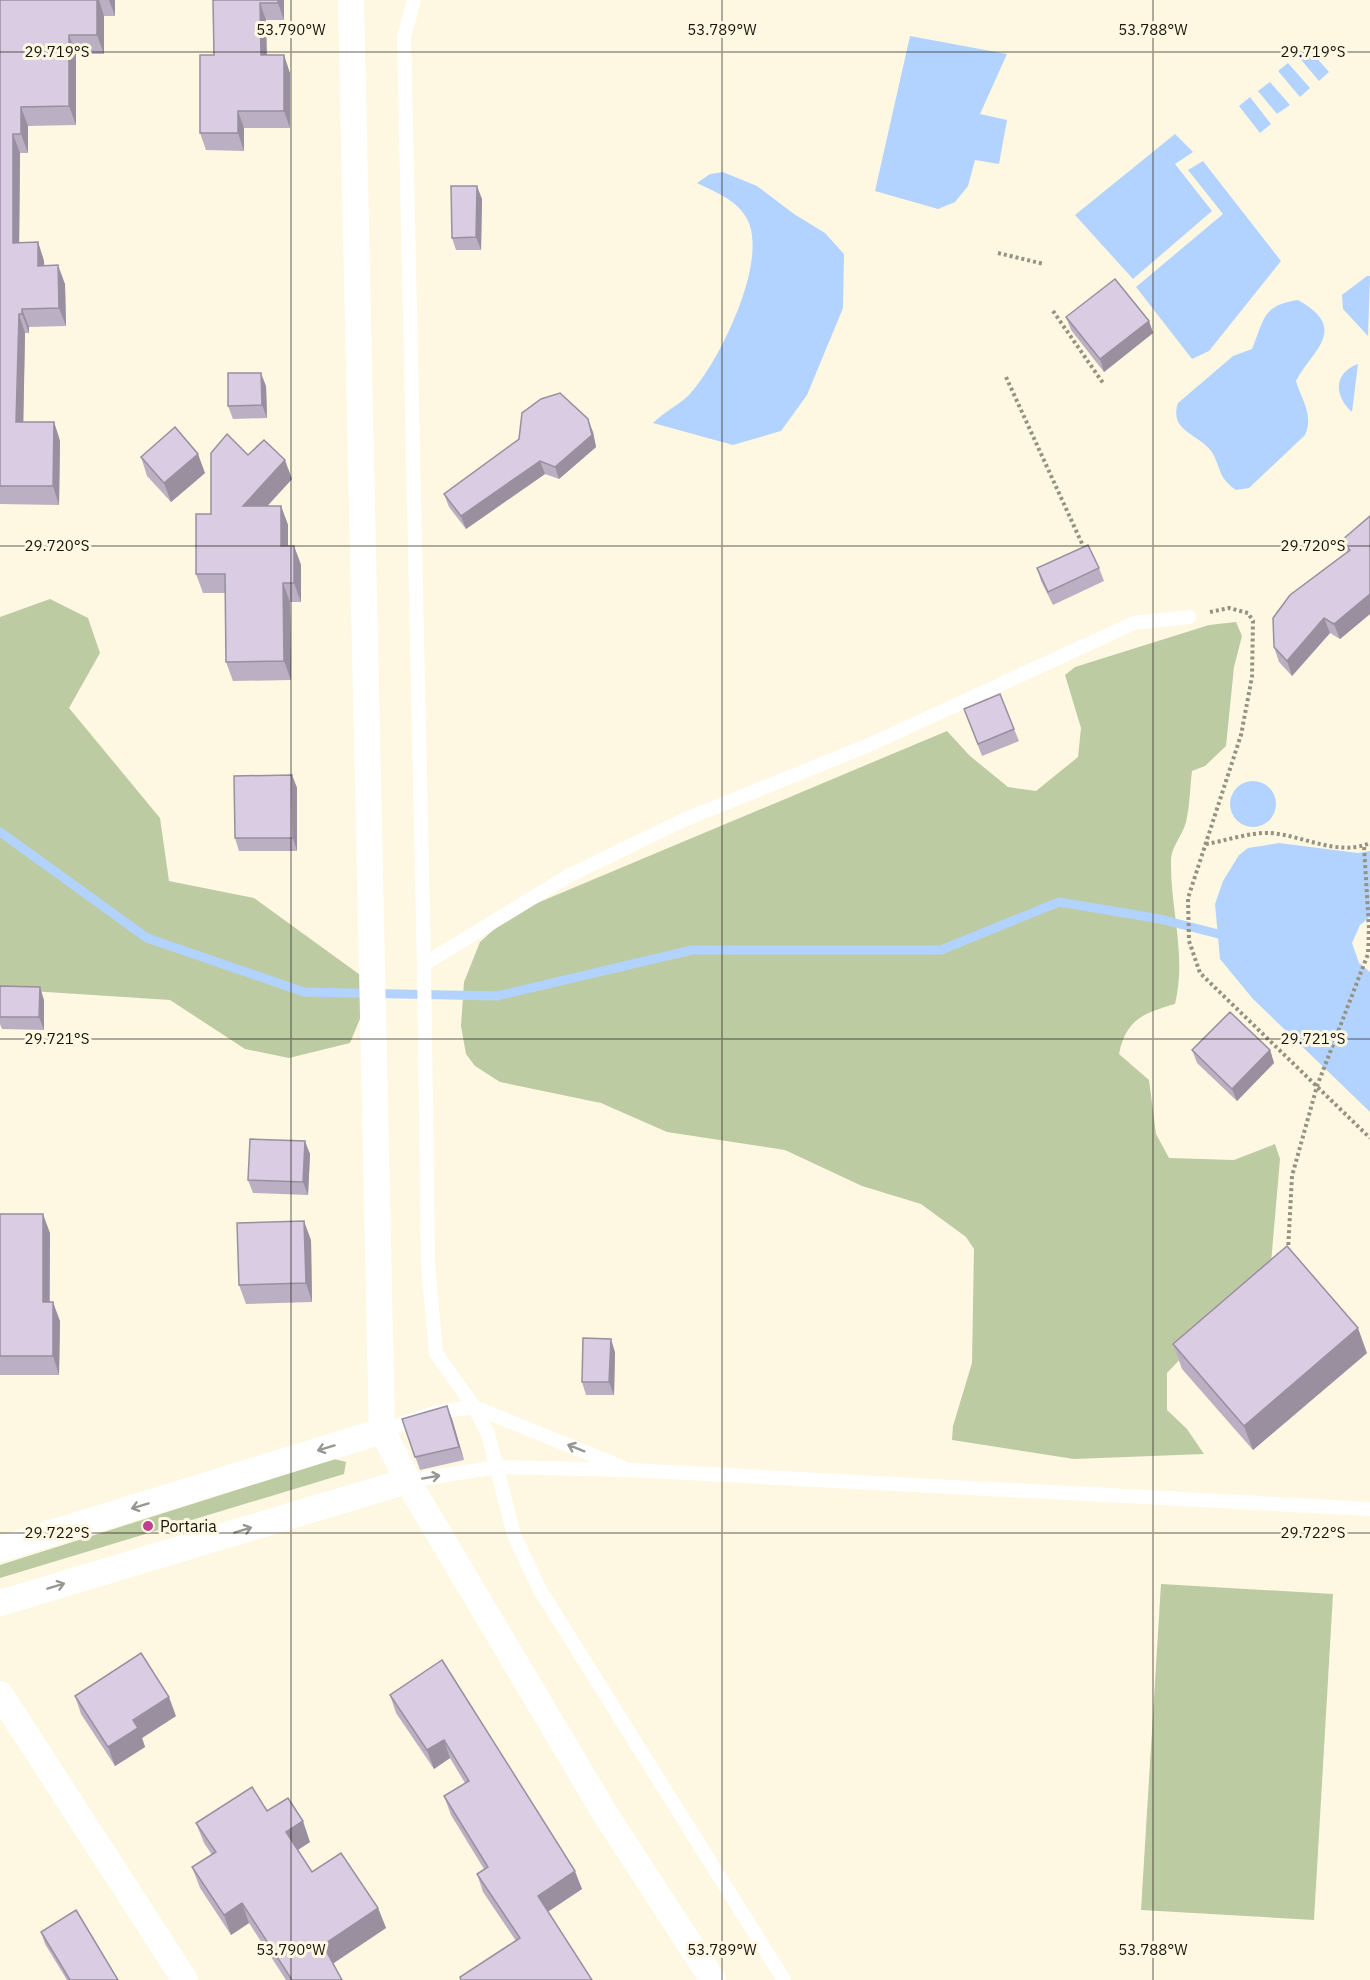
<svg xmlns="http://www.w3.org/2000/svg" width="1370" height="1980" font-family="'IBM Plex Sans',sans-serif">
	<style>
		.green { fill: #bdcba3 }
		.water { fill: #b2d3ff }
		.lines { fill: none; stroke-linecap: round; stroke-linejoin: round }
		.stream { stroke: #b2d3ff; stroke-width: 9 }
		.path { stroke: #969282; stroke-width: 4; stroke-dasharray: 3 3; stroke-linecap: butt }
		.service { stroke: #fff; stroke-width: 14 }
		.minor { stroke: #fff; stroke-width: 26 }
		.wall { fill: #bbafc3 }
		.shaded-wall { fill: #998f9f }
		.building { fill: #dacce3; stroke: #998f9f; stroke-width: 1.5 }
		.oneway { stroke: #979692 }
		.ticks { fill: none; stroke: #18150c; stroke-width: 1.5; stroke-opacity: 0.45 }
		.poi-dot { fill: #bd4190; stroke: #fef8e3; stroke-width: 2 }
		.labels { text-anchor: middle; stroke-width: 6; stroke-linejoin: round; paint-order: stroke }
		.poi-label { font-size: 16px; fill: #18150c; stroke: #fef8e3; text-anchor: start }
		.ticks-label { font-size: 15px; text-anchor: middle; fill: #18150c; stroke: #fef8e3; stroke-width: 6; stroke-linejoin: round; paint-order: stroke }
	</style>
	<rect width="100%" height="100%" fill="#fef8e3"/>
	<g class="green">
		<path d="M50 599 88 618 100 653 69 708 160 818 169 881 254 898 374 985 350 1043 289 1058 245 1049 170 1000 0 989V617Z"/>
		<path d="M1236 622 1242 636 1234 667 1226 746 1205 766 1192 771C1190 787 1190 805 1186 822 1183 835 1171 847 1171 860 1170 909 1187 955 1175 1004 1144 1013 1126 1019 1119 1054L1149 1080 1156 1134 1169 1158 1234 1160 1275 1144 1280 1159 1271 1263 1167 1373V1410L1187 1429 1204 1454 1074 1459 952 1440 953 1426 972 1363 974 1249 966 1237 921 1204 862 1186 785 1150 667 1132 601 1103 500 1082 475 1066 466 1054 461 1026 464 982 480 942 511 914 947 731 970 756 1008 787 1036 791 1078 757 1081 728 1065 675 1075 667 1209 625Z"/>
		<path d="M334 1459 346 1462 344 1474 0 1578V1565Z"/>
		<path d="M1161 1584 1333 1594 1314 1920 1141 1910Z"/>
	</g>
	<g class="water">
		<path d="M910 36 1007 54 980 114 1007 120 999 164 975 160 968 186 955 202 938 209 875 191Z"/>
		<path d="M1308 48 1329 72 1319 81 1298 56Z"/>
		<path d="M1288 63 1310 88 1300 97 1278 71Z"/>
		<path d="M1270 82 1290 105 1277 114 1258 91Z"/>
		<path d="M1250 97 1271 124 1260 133 1239 106Z"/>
		<path d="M1175 134 1193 152 1175 164 1212 211 1133 279 1075 215Z"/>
		<path d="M1203 161 1281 261 1209 351 1192 359 1136 287 1223 214 1188 170Z"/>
		<path d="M723 172 757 186 794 214 825 233 844 254 843 308 807 395 781 431 733 445 653 423C664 412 680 404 689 395 719 363 771 258 746 217 735 199 715 192 697 183L710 174Z"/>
		<path d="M1367 276H1370L1368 336 1343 309 1342 295Z"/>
		<path d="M1298 300C1350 329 1312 350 1296 381 1302 401 1314 415 1305 435L1249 488 1236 490C1218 477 1222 471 1213 454 1202 434 1168 433 1178 403L1233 356 1252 349C1264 320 1262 305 1298 300Z"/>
		<path d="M1358 364 1352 412C1334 396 1333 373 1358 364Z"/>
		<circle cx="1253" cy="804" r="23"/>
		<path d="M1279 843 1358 853 1370 851V917L1360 925 1352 943 1359 963 1370 972V1112L1253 999 1220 959 1215 904 1223 881 1239 855 1248 848Z"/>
	</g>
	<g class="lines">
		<path class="stream" d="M0 832 147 938 304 992 497 996 692 950H941L1059 902 1160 919 1226 936"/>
		<g class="path">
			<path d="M998 253 1044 264"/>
			<path d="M1053 311 1103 383"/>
			<path d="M1006 377 1084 548"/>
			<path d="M1210 612 1229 608 1248 613 1253 621 1252 677 1241 735 1188 898 1189 941 1200 973 1370 1138"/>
			<path d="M1206 844C1225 841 1250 832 1270 833 1302 835 1338 857 1370 843"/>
			<path d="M1288 1251 1292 1176 1317 1086 1368 954 1369 929 1364 846"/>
		</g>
		<g class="service">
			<path d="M414 0 404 37 424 964"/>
			<path d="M382 1431 438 1412 474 1407 622 1467"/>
			<path d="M407 1481 498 1467 630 1470 1370 1509"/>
			<path d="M784 1980 540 1590 514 1535 488 1434 474 1407 436 1353 428 1265 424 964 570 875 686 819 869 745 1134 623 1189 617"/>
		</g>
		<g class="minor">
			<path d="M351 0 382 1431 417 1497 604 1812 713 1980"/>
			<path d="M0 1549 382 1431"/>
			<path d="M0 1603 407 1481"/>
			<path d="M0 1694 185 1980"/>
		</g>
	</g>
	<g class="wall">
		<path d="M0 0H115V16H104V54H76V125L28 126V153H20L19 243 38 242 44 261V265L65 284 66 326 29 327V333H25L23 422H54L60 441 59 505 0 504Z"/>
		<path d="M213 0H284V20H266L267 55 290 73V128H244V151L206 150 200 133 214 55Z"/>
		<path d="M482 199 481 250H456L452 238Z"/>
		<path d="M1066 317 1149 321 1153 333 1104 372 1071 330Z"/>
		<path d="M266 386 267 418 233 419 228 406Z"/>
		<path d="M593 432 596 447 559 479 545 474 466 529 449 507 444 494Z"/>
		<path d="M248 455 292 479 267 506H281L288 525V546H294L301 565V602H290L291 680 233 681 226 662 225 593H203L196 574Z"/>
		<path d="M141 457 205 473 171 502 147 476Z"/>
		<path d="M1370 516V614L1340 639 1330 633 1292 676 1279 662 1274 647 1347 553 1342 540Z"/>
		<path d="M1037 568H1099L1104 581 1053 605 1041 581Z"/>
		<path d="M964 709 1014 729 1019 741 982 756Z"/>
		<path d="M292 775 297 788V851H239L235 838Z"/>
		<path d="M0 986 44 1000V1030L2 1029 0 1024Z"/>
		<path d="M1192 1050H1270L1274 1063 1237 1101 1197 1063Z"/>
		<path d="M310 1154 308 1195 253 1193 248 1180Z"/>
		<path d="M0 1214 50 1233V1302L60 1321 59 1375H0Z"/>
		<path d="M311 1240 312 1302 246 1304 239 1285Z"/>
		<path d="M1173 1344 1367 1353 1253 1450 1182 1369Z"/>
		<path d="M615 1352 614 1395H586L582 1382Z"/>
		<path d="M402 1419H452L464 1460 420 1470Z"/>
		<path d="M442 1660 582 1889 548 1912 592 1980H461L460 1977 516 1941 483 1892 477 1874 484 1869 451 1815 444 1796 465 1783 450 1758 434 1769 396 1713 390 1695Z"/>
		<path d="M75 1696 176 1716 142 1738 145 1747 115 1766 81 1714Z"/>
		<path d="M267 1811 310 1842 298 1850 312 1872 378 1908 386 1928 333 1963 342 1980H286L249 1923 231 1935 200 1888 192 1867 212 1855 204 1843 196 1823Z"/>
		<path d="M41 1932 118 1980H67L45 1944Z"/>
	</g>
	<g class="shaded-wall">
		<path d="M97 0H99L104 16V54L97 35Z"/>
		<path d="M109 0H115V16Z"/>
		<path d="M278 0H284V20L278 3Z"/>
		<path d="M260 3 266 20 267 73 261 55Z"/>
		<path d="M69 35 76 54V125L69 106Z"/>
		<path d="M284 55 290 73V128L284 111Z"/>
		<path d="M21 107 28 126V153L21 134Z"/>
		<path d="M238 111 244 128V151L238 133Z"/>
		<path d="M13 134 20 153 19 262 13 243Z"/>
		<path d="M477 186 482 199 481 250 476 237Z"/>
		<path d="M38 242 44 261 45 284 38 266Z"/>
		<path d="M58 265 65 284 66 326 59 308Z"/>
		<path d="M22 309 29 327V333L22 314Z"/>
		<path d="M19 314 25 333 23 440 16 422Z"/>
		<path d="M1149 321 1153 333 1104 372 1100 359Z"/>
		<path d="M261 373 266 386 267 418 262 405Z"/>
		<path d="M588 419 593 432 596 447 559 479 555 467Z"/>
		<path d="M54 422 60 441 59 505 53 486Z"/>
		<path d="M198 454 205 473 171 502 164 483Z"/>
		<path d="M285 460 292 479 250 525 243 506Z"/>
		<path d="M540 461 545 474 466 529 461 516Z"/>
		<path d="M281 506 288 525V565L281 546Z"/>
		<path d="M294 546 301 565V602L294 583Z"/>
		<path d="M283 583 290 602 291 680 284 661Z"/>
		<path d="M1370 594V614L1340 639 1334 624Z"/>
		<path d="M1324 618 1330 633 1292 676 1287 661Z"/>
		<path d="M292 775 297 788V851L293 838Z"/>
		<path d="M40 987 44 1000V1030L39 1017Z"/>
		<path d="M1270 1050 1274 1063 1237 1101 1232 1089Z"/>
		<path d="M305 1141 310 1154 308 1195 303 1182Z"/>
		<path d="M43 1214 50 1233 49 1321 43 1302Z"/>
		<path d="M304 1221 311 1240 312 1302 306 1283Z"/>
		<path d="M53 1302 60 1321 59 1375 53 1356Z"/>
		<path d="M1358 1328 1367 1353 1253 1450 1244 1426Z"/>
		<path d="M611 1339 615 1352 614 1395 609 1382Z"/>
		<path d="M447 1406 452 1419 464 1460 459 1447Z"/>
		<path d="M169 1697 176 1716 142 1738 145 1747 115 1766 108 1747 133 1720Z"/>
		<path d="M444 1740 450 1758 434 1769 427 1750Z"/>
		<path d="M303 1821 310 1842 293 1853 286 1832Z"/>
		<path d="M575 1871 582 1889 544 1914 538 1896Z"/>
		<path d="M242 1903 249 1923 231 1935 224 1915Z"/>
		<path d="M378 1908 386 1928 331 1965 323 1945Z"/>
	</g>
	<g class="building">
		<path d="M0 0H97V35H69V106L21 107V134H13V243L38 242V266L58 265 59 308 22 309V314H19L16 422H54L53 486H0Z"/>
		<path d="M213 0H278V3H260L261 55H284V111H238V133H200V55H214Z"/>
		<path d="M451 186H477L476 237 452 238Z"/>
		<path d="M1115 279 1149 321 1100 359 1066 317Z"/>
		<path d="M228 373H261L262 405 228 406Z"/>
		<path d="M560 393 588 419 592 435 555 467 540 461 461 516 444 494 519 439 522 413 541 399Z"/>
		<path d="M175 427 198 454 164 483 141 457Z"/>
		<path d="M227 434 248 455 264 440 285 460 243 506H281V546H294V583H283L284 661 226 662 225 574H196V514H211V453Z"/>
		<path d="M1370 516V594L1334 624 1324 618 1287 661 1274 647 1273 618 1290 595 1350 550 1342 540Z"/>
		<path d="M1088 545 1099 568 1048 592 1037 568Z"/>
		<path d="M1000 694 1014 729 978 744 964 709Z"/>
		<path d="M292 775 293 838H235L234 776Z"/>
		<path d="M0 986 40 987 39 1017H0Z"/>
		<path d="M1230 1012 1270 1050 1232 1089 1192 1050Z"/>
		<path d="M250 1139 305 1141 303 1182 248 1180Z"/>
		<path d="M0 1214H43V1302H53V1356H0Z"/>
		<path d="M304 1221 306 1283 239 1285 237 1223Z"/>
		<path d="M1287 1246 1358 1328 1244 1426 1173 1344Z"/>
		<path d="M583 1338 611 1339 609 1382H582Z"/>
		<path d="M447 1406 459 1447 415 1457 402 1419Z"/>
		<path d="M141 1653 169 1697 133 1720 138 1728 108 1747 75 1696Z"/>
		<path d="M442 1660 575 1871 538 1896 592 1980H461L460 1977 520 1938 477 1874 488 1867 444 1796 469 1781 444 1740 427 1750 390 1695Z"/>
		<path d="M252 1787 267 1811 288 1798 303 1821 286 1832 312 1872 341 1853 378 1908 323 1945 342 1980H292L242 1903 224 1915 192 1867 216 1852 196 1823Z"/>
		<path d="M76 1910 118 1980H70L41 1932Z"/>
	</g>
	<defs><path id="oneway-shaft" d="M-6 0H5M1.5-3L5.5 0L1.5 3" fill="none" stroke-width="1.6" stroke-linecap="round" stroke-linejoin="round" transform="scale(1.5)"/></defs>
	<g class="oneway">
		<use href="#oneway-shaft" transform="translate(326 1448) rotate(163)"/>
		<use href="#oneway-shaft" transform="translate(576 1448) rotate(-158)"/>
		<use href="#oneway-shaft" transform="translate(431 1477) rotate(-10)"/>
		<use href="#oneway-shaft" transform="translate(140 1506) rotate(163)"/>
		<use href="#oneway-shaft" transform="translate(243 1530) rotate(-17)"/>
		<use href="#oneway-shaft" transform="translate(56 1586) rotate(-17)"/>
	</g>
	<path class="ticks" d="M291 0V1980M722 0V1980M1153 0V1980M0 52H1370M0 546H1370M0 1039H1370M0 1533H1370"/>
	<circle class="poi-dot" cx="148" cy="1526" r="6"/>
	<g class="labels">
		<g class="poi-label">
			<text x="160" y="1532">Portaria</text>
		</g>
	</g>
	<g class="ticks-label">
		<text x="291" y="35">53.790°W</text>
		<text x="722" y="35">53.789°W</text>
		<text x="1153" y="35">53.788°W</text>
		<text x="57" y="57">29.719°S</text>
		<text x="1313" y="57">29.719°S</text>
		<text x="57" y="551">29.720°S</text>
		<text x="1313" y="551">29.720°S</text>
		<text x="57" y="1044">29.721°S</text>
		<text x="1313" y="1044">29.721°S</text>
		<text x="57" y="1538">29.722°S</text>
		<text x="1313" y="1538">29.722°S</text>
		<text x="291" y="1955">53.790°W</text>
		<text x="722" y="1955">53.789°W</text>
		<text x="1153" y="1955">53.788°W</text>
	</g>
</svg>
